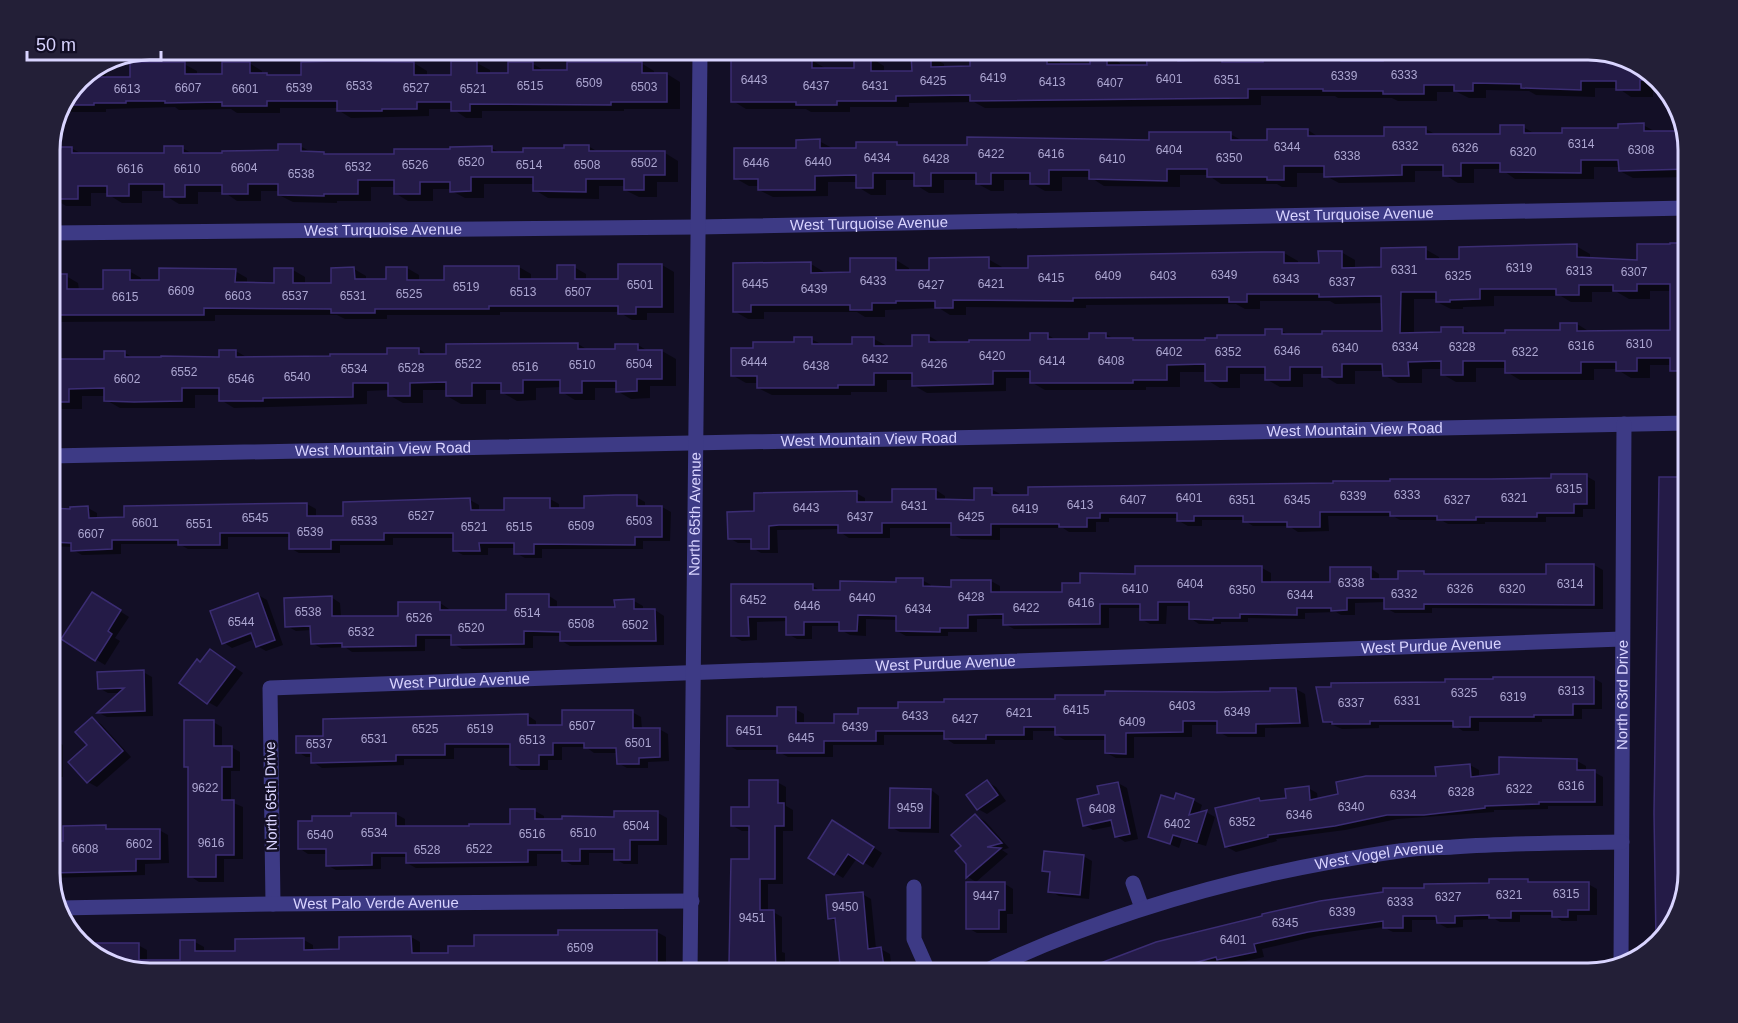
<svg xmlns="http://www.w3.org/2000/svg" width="1738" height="1023" font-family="Helvetica,sans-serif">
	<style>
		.shadow { fill: #0007; fill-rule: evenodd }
		.building { fill: #241b47; stroke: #3b2d73; stroke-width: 1.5; fill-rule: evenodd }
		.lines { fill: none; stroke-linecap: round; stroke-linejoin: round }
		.minor { stroke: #3d3a85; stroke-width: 15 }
		.labels { text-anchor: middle; stroke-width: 5; stroke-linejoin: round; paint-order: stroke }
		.number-label { font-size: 12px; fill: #aca6d1 }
		.street-label { font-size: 15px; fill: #d9d4ff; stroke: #130f26 }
		.rim { fill: none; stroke: #d9d4ff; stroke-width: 3 }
	</style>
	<rect width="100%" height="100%" fill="#130f26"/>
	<g class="shadow">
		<path d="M1405 50 1413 55V58H1443V50H1467L1473 54V58H1504V50H1527L1533 53V57H1559V50H1588L1638 63 1664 87H1653V97H1631L1618 88H1595V97L1536 95 1529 91 1486 90V98H1469L1457 92H1437V101H1398L1392 98H1338L1335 96H1261V105L985 108 974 102 909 103V107H850V112H811L806 109H746L733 101 811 60 825 68V70H855L871 58 884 66V72H913L930 56 944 64V68H972L1046 54 1060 62V65H1091L1107 55 1120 63V66H1148V52H1180L1191 58V62L1209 61V51H1222L1236 59V63H1264V51H1346L1354 56V62H1384V51Z"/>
		<path d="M249 63 262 71V74L271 77H302L414 63 427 71V76H453L477 63 490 70V75H509L533 64 545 71H568L641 63 654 71V74H667L680 82V109H624V111H482V118H466L453 109H429V116L351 118 338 110V108H280V113H237L231 109 179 110 175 107 106 109V112H64L79 79 97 67 106 73V78H132L184 64 197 71V76L224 75Z"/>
		<path d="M1679 123H1681L1688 144V177L1633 178 1620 171V167H1594V179H1515L1501 169H1474V183H1458L1445 175V171H1415V182L1339 183 1326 176V173H1297V187H1282L1277 184H1221L1208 175H1180V187L1104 186 1090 177H1062V191H1045L1031 183V180H1004V191H991L978 184V180H944V193H929L916 185V180H886V195H871L858 187V182H828V196L773 197 759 190V186H749L735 178 819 141 832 148 858 149 897 144 902 147 1150 142 1230 134 1243 141H1268L1308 130 1320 138H1386L1426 129 1438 136H1501L1523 127 1537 135 1620 130 1643 125 1656 132H1679Z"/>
		<path d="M300 146 313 153H324L328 156H395L491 148 501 153H524L588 146 600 153H665L678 161V182H657V197H639L625 190V186H599V199L548 198 535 190V184H484V198H465L452 191V189H433V201H408L395 193V187H371V201H337V203L293 202 279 195V191H261V201H237L224 192H198V204H179L166 196V191H142V203H122L109 195V193H91V206H66L53 198 71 148 82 154 166 155 182 148 195 155 280 152Z"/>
		<path d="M1688 245V378L1672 370V365H1650V378H1631L1618 370V369H1594V380H1520L1507 372V368H1476V382H1456L1442 374V369H1422V383H1398L1384 375V371H1355V384H1337L1324 376V374H1303V387H1280L1266 379V374H1240V388H1220L1207 380V372H1180V387H1146V390H1045L1031 382V378H1006V391L927 393 913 385V380H887V392H851V395H772L758 388V383H746L732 375 755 349 796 344 811 339 823 345H854L874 339 887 346 913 347 929 336 942 344 1031 342 1048 335 1058 341H1090L1106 334 1116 340 1135 342 1207 341 1266 336 1282 331 1291 336 1383 333V303L1335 304 1330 301H1260V309H1245L1236 304 1086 305V308L966 307V315H950L939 308 885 310V317H865L857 312H764V319H748L734 311 811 264 824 272V274H852L896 260 909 268V271H930L988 259 1002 267V270L1284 253 1298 261V265H1320L1341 252 1355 260V269H1383L1425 249 1439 257V261H1461L1576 246 1590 254V260L1638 261V246ZM1650 291H1671L1672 331 1590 332 1577 324 1561 331 1473 335 1463 329 1442 334H1414V299H1437V302L1451 309H1463V307L1494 306V296H1561L1571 302H1592V292H1617L1629 299H1650Z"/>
		<path d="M619 265H662L674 272V313H647V320H632L619 312H500V315H387V319H345L337 315H215V321L50 322V276H66L78 283 79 290H104L129 271 141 278V282H161L235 271 247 278V284H275L293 270 305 277V284H332L354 269 366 276V281H387L407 268 419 275V281H446L519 267 531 274V280H558L574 267 586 274V280H619Z"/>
		<path d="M578 344 588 350H617L638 345 648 351H662L676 359V386H650V398L631 399 617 391V388H595V400H575L562 392V387L536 388V400L517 401 503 393V390H486V404H461L447 396V390H423V403H403L389 395V390L367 391V404L234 408 221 400V395H195V408H120L106 400V396H82V409H62L50 402V361L106 360 125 353 135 359 221 358V351H236L248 358 389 355 419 349 429 356Z"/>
		<path d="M1586 476 1595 481V509H1583V517H1546V522H1485V524H1448L1441 520H1400L1393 516H1328L1329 531 1298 532 1289 526H1253L1244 520H1202V526H1188L1179 521V518H1109V522H1096V532H1069L1063 528H1000V540L961 539 952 534V528H890V538H849L840 532V529L777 530 778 553H761L753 548V543H738L729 538 755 513 856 493 865 498V503H894L936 490 945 496V501H976L991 489 1000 494V496L1552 479Z"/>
		<path d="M1661 478H1688V873L1675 923 1658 940Z"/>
		<path d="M636 497 645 502V507H662L671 512 670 541H643V549H542V558H525L516 553V548H488V555H463L454 550V538H393V545H340V553H299L290 548V537H228V549H188L179 544H121V554L82 555 73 550V547L50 546V510L88 508 97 513V519L125 518 180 507V505L307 504 316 509V517H345L470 500 479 505V511H506L550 499 559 504V510H585Z"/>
		<path d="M1594 565 1603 570V609L1432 608V613H1395L1386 608V602L1355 603V615H1341L1336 612 1305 613V619L1248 618V622H1221V624H1199L1190 618V606H1167L1166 624H1150L1141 619V608H1109V628L1014 629 1005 624V619H977V632H948V636H906L897 631V620L866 619V636L850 635 841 630V626H812V639H797L788 634V621L757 622V640L742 641 733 636 732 585 813 586 821 591 841 592 922 580 931 585V588H952L991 581 1000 586V593H1063L1082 584 1137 575 1262 568 1271 573V584L1332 583 1370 568 1379 574V580H1400L1423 572 1429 576H1547Z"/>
		<path d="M258 595 267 600 283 645 266 651 257 646 255 639 232 648 223 642Z"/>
		<path d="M549 596 557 601V609H616L634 601 643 606V611L655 610 664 616V645L570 646 562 641V636H533V648L462 649 453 644V639H425V651L352 652 345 647 321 648 312 643V630L296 631 287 626 331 597 340 603 341 617H400L440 603 449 609V612H508Z"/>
		<path d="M101 599 129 617 115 638 120 641 105 665 63 639Z"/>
		<path d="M50 609 58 613V643H50Z"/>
		<path d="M211 651 243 673 217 707 208 702 201 663Z"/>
		<path d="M143 672 152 677 153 716 107 717 99 713 121 693H108L99 688Z"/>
		<path d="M1593 678 1602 683V709H1582V719H1542V722H1479V731H1463L1454 725H1379V728L1342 729 1324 721 1446 683Z"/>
		<path d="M1296 689 1305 694 1309 727 1265 728V737H1228L1219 732V725H1192V737H1134V758H1116L1107 753V740H1065L1056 735V731H1033V740H995V744H954L945 738V735H884V745H833V757H788L779 752V750H737L728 745 795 709 804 714V725H835L860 716 900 709 1056 700 1272 692Z"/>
		<path d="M632 712 641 717 642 730 659 729 668 734 669 761 648 762V768H627L618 763V753H594L586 747H562V760H548V770H521L512 764V748H454V759H404V765L322 768 313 762V757H306L298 752 325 738 527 715 536 721V727L564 726Z"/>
		<path d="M92 719 101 724 131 757 97 787 88 782Z"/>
		<path d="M213 722 222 727V747H231L240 752V771H231V802L243 807V859H224V882H199L190 876V768L186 766Z"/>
		<path d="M50 740H54L63 745V777H50Z"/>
		<path d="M1500 759 1577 761 1586 766V772H1594L1603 777V806H1548V809L1494 810V812L1397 819 1345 830 1276 839 1277 841 1236 852 1227 847 1258 799 1264 802 1288 799 1308 788 1317 793 1318 800 1437 778 1470 765 1479 770V777L1501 775Z"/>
		<path d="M777 782 786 787V806L793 810V831H783V884H768V912H773L782 917V952L785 953V973H742V968L730 963 750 861V831H742L733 826Z"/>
		<path d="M987 782 996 787 1006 801 987 814 978 809Z"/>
		<path d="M1118 783 1127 788 1138 839 1125 842 1116 836 1113 826 1093 830 1084 825 1101 795Z"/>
		<path d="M931 790 939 796V833L900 832 891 827Z"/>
		<path d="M1193 800 1202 805 1199 814 1206 812 1215 817 1206 846 1182 839 1179 848 1150 836 1175 801Z"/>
		<path d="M535 811 544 816V821L615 818 658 813 667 818V845H638V864H624L615 859V853H589V865H572L563 860V854H537V866L416 868 407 863V857H381V869L336 870 327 865V854H308L299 848 353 818 396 814 405 819V828L512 825Z"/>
		<path d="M976 816 985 821 1009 848 1002 850 1008 854 976 882 968 877V863L963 846Z"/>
		<path d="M105 827 113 831 159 830 168 835 169 863 145 864V875L50 878V843H65Z"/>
		<path d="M842 827 882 853 873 868 857 858 843 878 835 873Z"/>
		<path d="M1083 856 1092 861 1089 899 1059 896 1050 891 1051 874 1044 870Z"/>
		<path d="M1527 881 1532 884H1588L1597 889V915H1577V921H1562L1553 915H1520V922H1500L1495 919 1463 920V927L1447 928 1438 923V920H1412V932H1393L1383 927 1318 936 1262 949 1264 957 1227 965 1223 962 1180 973H1080L1426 889Z"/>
		<path d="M1005 884 1013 889V914H1007V933H977L968 928Z"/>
		<path d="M862 894 871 899 876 949H881L890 954 892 973H843L837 922 829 918Z"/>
		<path d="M657 932 666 937V973H613V970L504 969V973L150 974 100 960 84 945H138L147 950V962L182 961 195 942 204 947V953H237L304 940 313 945V951L341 950 411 937 420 942V955L449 954 476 948 560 936Z"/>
		<path d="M1562 971H1587L1590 973H1562Z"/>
	</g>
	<g class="building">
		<path d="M1400 50V56H1441V50H1460V56H1502V50H1520V55H1557V50H1588L1638 63 1656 80H1640V90H1616V81H1581V90L1521 88V84L1473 83V91H1454V85H1424V94H1383V91H1323V89H1248V98L970 101V95L896 96V101H837V105H796V102H731V59L812 58V68H854V56H871V71H912L911 55H931V67L970 66V54L1047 53V64H1090V54H1107V65H1147L1146 52H1178V61L1207 60V51H1222V62H1263V51H1341V61H1383V51Z"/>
		<path d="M337 61 414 62V75H451V61H477V73H508V62H533V70H567V62H642V73H667V102H611V105L470 104V111H451V102H417V109H382V111H337V101H267V106H222V102L165 103V101H126V103H94V105H67L79 79 94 69V77H130V62H185V74H222V62H250V73H267V75H301V62Z"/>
		<path d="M1644 123V131H1684L1688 144V169L1619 171 1618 160H1581V173L1500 172V163H1461V176H1443V165H1402V175L1324 177V166H1284V180H1267V177H1207V169H1167V181L1089 179V170H1049V184H1030V173H991V184H976V173H931V186H914V173H873V188H856V175L815 176V190H758V179H734V148H796V140L820 139V148H856V142H897V145H967V137L1149 140V132H1231V140H1267V129H1308V136H1384V127H1426V134H1500V125H1524V133H1562V128H1618V124Z"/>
		<path d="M278 144H301V151L324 152V154H394V149H450V147L492 146V152H523V148H564V145H589V151H665V175H644V190H624V179H586V192L533 191V177H471V191L450 192V182H420V194H394V180H358V194H324V196L278 195V184H248V194H222V185H185V197H164V184H129V196H107V186H78V199H51V147H72V153H164V146H183V153H222V151L278 150Z"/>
		<path d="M1670 243H1688V371H1670V358H1637V371H1616V362H1581V373H1505V361H1463V375H1441V361L1408 362 1409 376H1383L1382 364H1342V377H1322V367H1290V380H1265V367H1227V381H1205V364L1167 365V380H1133V383H1030V371H993V384L912 386V373H874V385H838V388H757V376H731V348H753V342H794V337H812V344H852V337H874V346H912V335H929V342H969V340H1030V333H1048V339H1089V333H1106V338H1133V340H1205V338H1217V335H1265V329H1282V334H1322V331H1382L1381 296 1319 297V294H1247V302H1229V297L1073 298V301L953 300V308H935V301H896V303H872V310H850V305H751V312H733V263L811 262V273L850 272V258H896V270H929V258L989 257V268H1028V256L1263 252H1284V263H1319L1318 251H1342V268L1381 267V248L1426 247V259H1459V247L1577 244V257L1637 260V244H1670ZM1637 284H1670V330L1577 331V323H1560V330H1505V333H1463V327H1441V332L1400 333 1401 292H1436V302H1450V300L1480 299V289H1556V295H1579V285H1613V291H1637Z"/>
		<path d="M618 264H662V307H636V314H618V306H489V309H375V313H331V309L204 308V315H50V274H67V289H103V270H130V280H159V268L236 269 235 282 274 283V268H293V283H331V268L354 267 355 279H386V267H407V280H444V266H519V279H557V265H575V279H618Z"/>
		<path d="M578 343V349H615V344H638V350H662V379H637V391L616 392V381H582V393H560V380H523V393H501V383H472V396H446V382L410 383V396H388V383H353V397L263 398V401H219V388H182V401L134 402 104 401V388L69 389V402H50V359H104V351H125V357H161V356L219 357V350H236V357L330 356V354H387V348H419V354H446V344Z"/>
		<path d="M1551 474H1587V504H1574V513H1537V517H1476V520H1437V516H1390V512H1320V527H1287V522H1243V516H1194V521H1177V513H1100V518H1087V527H1059V524H991V535H951V523H882V533H838V525H779L769 526V549H751V539H728L727 512 754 511V493L857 491V502H892V489H936V499L974 500V488H992V495H1028V487L1333 483V481H1390V479H1491L1551 478Z"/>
		<path d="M1659 477H1688V873L1675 923 1656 942 1654 813Z"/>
		<path d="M616 495H637V506H662V537H635V545L534 544V554H514V543H479L480 551H453V533H384V540H331V549H289V533H220V545H178V540H112V549L71 551V543L50 542V508L70 509V507L88 506 89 518 124 517V506L307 503V516H343V502L470 498 471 510H504V498H550V508H584V496Z"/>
		<path d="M1546 564H1594V605L1424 604V609H1384V598H1347V610L1331 611V608H1297V615L1240 614V618H1213V620L1189 619V602H1158V620H1140V604H1100V624L1003 625V614L968 615V628H940V632L896 631V616L858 615 857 631H839V622H804V635H786V617H748L749 636H731V584H813V590H840V581L896 582V578H923V586L951 587V580H991V592H1062V583H1080V573L1135 574V566H1262V582H1330V567H1371V579H1398V571H1424V574H1546Z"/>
		<path d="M92 592 121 610 108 631 112 634 95 661 61 639Z"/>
		<path d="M258 593 275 640 256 647 251 633 222 644 210 611Z"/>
		<path d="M506 594H549V607H615L614 600 634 599V609H655L656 641H560V632L524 631V644L451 645V635H416V646L342 647V643L311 644 310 626 285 627 284 598 332 596V616H398V602H440V610H506Z"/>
		<path d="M210 649 235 667 207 704 179 683 197 659 200 662Z"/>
		<path d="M144 670 145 711 97 713 124 688 98 689 97 672Z"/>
		<path d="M1493 677H1594V704H1573V715H1534V717H1470V727H1453V721H1370V724H1332V722H1323L1316 687H1331V683L1445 682V679H1493Z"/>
		<path d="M1270 688H1296L1300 723 1256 724V733H1217V721H1183V732L1126 733V754L1105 753V735H1055V727H1024V735H986V739H944V731H876V741H824V753H777V746H727V716H777V707H796V723H834V714H858V708H898V702H944V699H1055V695H1105V691L1217 692 1270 691Z"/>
		<path d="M562 710H633V728H660V757L639 758V764H617L616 748H584V743H553V755H539V765H510V744H445V755H396V761L311 763V753H296V736H323V719L528 714V725H562Z"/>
		<path d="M92 717 123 751 87 783 68 762 87 745 75 732Z"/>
		<path d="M184 720H214V746H232V767H222V800H234V855H216V877H188V767H184Z"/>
		<path d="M1499 757 1577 759V770H1595V802H1539V804L1485 806V808L1424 815H1387L1335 826 1268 835V837L1225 847 1215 808 1259 798 1260 801 1286 798 1285 789 1309 786 1310 800 1338 794 1336 782 1366 776H1436L1435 767 1470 764 1471 777 1499 774Z"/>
		<path d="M749 780H778V803H784V826H775V879H760V910H774L776 974H741V964H729L731 859H749V826H731V807H749Z"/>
		<path d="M987 780 998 795 977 810 966 795Z"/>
		<path d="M1118 782 1130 834 1115 837 1111 820 1083 826 1077 799 1099 794 1097 786Z"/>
		<path d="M890 788 931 789 930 828H889Z"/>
		<path d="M1176 793 1194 799 1189 815 1207 810 1197 842 1173 835 1170 844 1148 837 1161 795 1174 799Z"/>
		<path d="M510 809H535V819H562V816L614 817V811H658V840H630V860H614V849H580V861H562V850H528V862L406 863V853H372V865L326 866V849H298V821H312V816H351V813H396V826H469V824H510Z"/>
		<path d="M975 814 1002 843 987 847 1001 848 966 878V864L955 851 961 846 951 835Z"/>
		<path d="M832 820 874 847 863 864 848 854 834 875 808 858Z"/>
		<path d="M106 825V829H160V859H136V871L50 873V841H63V826Z"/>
		<path d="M1044 851 1084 855 1080 895 1048 892 1050 872 1042 871Z"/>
		<path d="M1489 879H1528V882H1589V910H1568V917H1552V911H1511V918H1489V915L1455 916V923H1437L1436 916H1403V928H1383V921L1308 932 1254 944 1256 952 1217 960 1216 957 1154 974H1078L1077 972 1156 942 1262 916V914L1320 901 1383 892V888H1424V884L1489 883Z"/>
		<path d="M966 882H1005V910H999V929H966Z"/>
		<path d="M863 892 868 949 881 947 885 974H841L835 918 828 919 826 895Z"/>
		<path d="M558 930H657V974H611V966L558 965H495V974H395V970H331V974H286V969H258V974H150L100 960 82 943H139V960H180V940H195V951H235V939L304 938V950L339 949V937L411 936 412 953H448V946H474V935H558Z"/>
	</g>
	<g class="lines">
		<g class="minor">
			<path id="s1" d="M50 233 698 227 1688 208"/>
			<path id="s2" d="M50 456 1688 423"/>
			<path d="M50 691H51"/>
			<path d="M1133 883 1142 908"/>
			<path d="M914 887V939L929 973"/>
			<path id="s3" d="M273 904 270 688 1622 639"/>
			<path id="s4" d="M60 908 273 904 692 901"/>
			<path id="s5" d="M1621 965 1624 424"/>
			<path id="s6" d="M690 973 700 54"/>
			<path id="s7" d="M981 973C1113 910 1254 871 1399 851 1416 848 1435 848 1453 847 1509 843 1565 843 1622 842"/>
		</g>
	</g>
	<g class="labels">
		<g class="number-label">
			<text x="1404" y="79">6333</text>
			<text x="1344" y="80">6339</text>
			<text x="993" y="82">6419</text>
			<text x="1169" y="83">6401</text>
			<text x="754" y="84">6443</text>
			<text x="1227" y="84">6351</text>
			<text x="933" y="85">6425</text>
			<text x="1052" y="86">6413</text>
			<text x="589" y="87">6509</text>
			<text x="1110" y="87">6407</text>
			<text x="359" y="90">6533</text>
			<text x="530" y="90">6515</text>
			<text x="816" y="90">6437</text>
			<text x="875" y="90">6431</text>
			<text x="644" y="91">6503</text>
			<text x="188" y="92">6607</text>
			<text x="299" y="92">6539</text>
			<text x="416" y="92">6527</text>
			<text x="127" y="93">6613</text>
			<text x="245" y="93">6601</text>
			<text x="473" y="93">6521</text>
			<text x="1581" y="148">6314</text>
			<text x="1405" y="150">6332</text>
			<text x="1287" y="151">6344</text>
			<text x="1465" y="152">6326</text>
			<text x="1169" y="154">6404</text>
			<text x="1641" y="154">6308</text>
			<text x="1523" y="156">6320</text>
			<text x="991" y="158">6422</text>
			<text x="1051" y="158">6416</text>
			<text x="1347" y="160">6338</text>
			<text x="877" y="162">6434</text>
			<text x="1229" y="162">6350</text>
			<text x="936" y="163">6428</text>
			<text x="1112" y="163">6410</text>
			<text x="471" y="166">6520</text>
			<text x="818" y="166">6440</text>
			<text x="644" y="167">6502</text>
			<text x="756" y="167">6446</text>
			<text x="415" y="169">6526</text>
			<text x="529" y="169">6514</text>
			<text x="587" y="169">6508</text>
			<text x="358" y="171">6532</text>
			<text x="244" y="172">6604</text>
			<text x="130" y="173">6616</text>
			<text x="187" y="173">6610</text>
			<text x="301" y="178">6538</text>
			<text x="1519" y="272">6319</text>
			<text x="1404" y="274">6331</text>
			<text x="1579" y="275">6313</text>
			<text x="1634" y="276">6307</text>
			<text x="1224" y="279">6349</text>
			<text x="1108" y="280">6409</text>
			<text x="1163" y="280">6403</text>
			<text x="1458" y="280">6325</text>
			<text x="1051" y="282">6415</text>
			<text x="1286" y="283">6343</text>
			<text x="873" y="285">6433</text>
			<text x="1342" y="286">6337</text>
			<text x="755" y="288">6445</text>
			<text x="991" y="288">6421</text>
			<text x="640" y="289">6501</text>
			<text x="931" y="289">6427</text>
			<text x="466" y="291">6519</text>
			<text x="814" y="293">6439</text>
			<text x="181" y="295">6609</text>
			<text x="523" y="296">6513</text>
			<text x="578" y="296">6507</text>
			<text x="409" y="298">6525</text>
			<text x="238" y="300">6603</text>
			<text x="295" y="300">6537</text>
			<text x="353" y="300">6531</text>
			<text x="125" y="301">6615</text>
			<text x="1639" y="348">6310</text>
			<text x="1581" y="350">6316</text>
			<text x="1405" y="351">6334</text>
			<text x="1462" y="351">6328</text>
			<text x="1345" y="352">6340</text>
			<text x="1287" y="355">6346</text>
			<text x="1169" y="356">6402</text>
			<text x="1228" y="356">6352</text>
			<text x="1525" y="356">6322</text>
			<text x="992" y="360">6420</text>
			<text x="875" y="363">6432</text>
			<text x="1052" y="365">6414</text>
			<text x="1111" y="365">6408</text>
			<text x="754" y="366">6444</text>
			<text x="468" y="368">6522</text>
			<text x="639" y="368">6504</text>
			<text x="934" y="368">6426</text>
			<text x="582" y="369">6510</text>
			<text x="816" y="370">6438</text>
			<text x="525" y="371">6516</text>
			<text x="411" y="372">6528</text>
			<text x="354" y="373">6534</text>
			<text x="184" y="376">6552</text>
			<text x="297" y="381">6540</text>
			<text x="127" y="383">6602</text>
			<text x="241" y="383">6546</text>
			<text x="1569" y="493">6315</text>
			<text x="1407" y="499">6333</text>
			<text x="1353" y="500">6339</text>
			<text x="1189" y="502">6401</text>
			<text x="1514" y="502">6321</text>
			<text x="1133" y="504">6407</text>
			<text x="1242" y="504">6351</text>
			<text x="1297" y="504">6345</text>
			<text x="1457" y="504">6327</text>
			<text x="1080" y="509">6413</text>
			<text x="914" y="510">6431</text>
			<text x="806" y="512">6443</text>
			<text x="1025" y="513">6419</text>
			<text x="421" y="520">6527</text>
			<text x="860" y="521">6437</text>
			<text x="971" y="521">6425</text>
			<text x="255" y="522">6545</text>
			<text x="364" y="525">6533</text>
			<text x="639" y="525">6503</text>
			<text x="145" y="527">6601</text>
			<text x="199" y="528">6551</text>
			<text x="581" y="530">6509</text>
			<text x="474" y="531">6521</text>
			<text x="519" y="531">6515</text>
			<text x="310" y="536">6539</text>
			<text x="91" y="538">6607</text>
			<text x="1351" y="587">6338</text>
			<text x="1190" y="588">6404</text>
			<text x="1570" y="588">6314</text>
			<text x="1135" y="593">6410</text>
			<text x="1460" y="593">6326</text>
			<text x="1512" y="593">6320</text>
			<text x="1242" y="594">6350</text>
			<text x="1404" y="598">6332</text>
			<text x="1300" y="599">6344</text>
			<text x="971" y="601">6428</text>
			<text x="862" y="602">6440</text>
			<text x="753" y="604">6452</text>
			<text x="1081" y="607">6416</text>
			<text x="807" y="610">6446</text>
			<text x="1026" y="612">6422</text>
			<text x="918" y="613">6434</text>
			<text x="308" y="616">6538</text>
			<text x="527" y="617">6514</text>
			<text x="419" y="622">6526</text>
			<text x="241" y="626">6544</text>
			<text x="581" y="628">6508</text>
			<text x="635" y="629">6502</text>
			<text x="471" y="632">6520</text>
			<text x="361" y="636">6532</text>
			<text x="1571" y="695">6313</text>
			<text x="1464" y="697">6325</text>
			<text x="1513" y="701">6319</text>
			<text x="1407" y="705">6331</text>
			<text x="1351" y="707">6337</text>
			<text x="1182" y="710">6403</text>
			<text x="1076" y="714">6415</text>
			<text x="1237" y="716">6349</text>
			<text x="1019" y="717">6421</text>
			<text x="915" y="720">6433</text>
			<text x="965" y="723">6427</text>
			<text x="1132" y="726">6409</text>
			<text x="582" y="730">6507</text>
			<text x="855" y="731">6439</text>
			<text x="425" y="733">6525</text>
			<text x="480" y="733">6519</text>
			<text x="749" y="735">6451</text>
			<text x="801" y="742">6445</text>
			<text x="374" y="743">6531</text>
			<text x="532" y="744">6513</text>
			<text x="638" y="747">6501</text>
			<text x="319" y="748">6537</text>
			<text x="1571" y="790">6316</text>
			<text x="205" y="792">9622</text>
			<text x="1519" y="793">6322</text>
			<text x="1461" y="796">6328</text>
			<text x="1403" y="799">6334</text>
			<text x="1351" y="811">6340</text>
			<text x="910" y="812">9459</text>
			<text x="1102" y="813">6408</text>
			<text x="1299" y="819">6346</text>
			<text x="1242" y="826">6352</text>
			<text x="1177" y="828">6402</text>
			<text x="636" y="830">6504</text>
			<text x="374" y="837">6534</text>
			<text x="583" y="837">6510</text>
			<text x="532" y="838">6516</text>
			<text x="320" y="839">6540</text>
			<text x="211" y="847">9616</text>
			<text x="139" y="848">6602</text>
			<text x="85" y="853">6608</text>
			<text x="479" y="853">6522</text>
			<text x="427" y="854">6528</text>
			<text x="1566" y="898">6315</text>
			<text x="1509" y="899">6321</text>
			<text x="986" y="900">9447</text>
			<text x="1448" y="901">6327</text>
			<text x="1400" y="906">6333</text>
			<text x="845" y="911">9450</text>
			<text x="1342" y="916">6339</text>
			<text x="752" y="922">9451</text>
			<text x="1285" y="927">6345</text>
			<text x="1233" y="944">6401</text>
			<text x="580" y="952">6509</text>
		</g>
		<g class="street-label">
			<text dy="5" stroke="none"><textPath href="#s1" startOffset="1305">West Turquoise Avenue</textPath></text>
			<text dy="5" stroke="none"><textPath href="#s1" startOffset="819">West Turquoise Avenue</textPath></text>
			<text dy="5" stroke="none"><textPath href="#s1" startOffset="333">West Turquoise Avenue</textPath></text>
			<text dy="5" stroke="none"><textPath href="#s2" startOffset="1305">West Mountain View Road</textPath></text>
			<text dy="5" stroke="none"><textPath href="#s2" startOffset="819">West Mountain View Road</textPath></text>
			<text dy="5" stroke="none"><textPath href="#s2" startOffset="333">West Mountain View Road</textPath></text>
			<text dy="5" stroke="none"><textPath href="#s6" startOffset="459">North 65th Avenue</textPath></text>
			<text dy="5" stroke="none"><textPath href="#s3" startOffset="1378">West Purdue Avenue</textPath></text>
			<text dy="5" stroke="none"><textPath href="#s3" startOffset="892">West Purdue Avenue</textPath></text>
			<text dy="5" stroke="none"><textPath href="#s3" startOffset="406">West Purdue Avenue</textPath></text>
			<text dy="5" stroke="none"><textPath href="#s5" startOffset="270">North 63rd Drive</textPath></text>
			<text transform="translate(271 796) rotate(-91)" y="5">North 65th Drive</text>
			<text dy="5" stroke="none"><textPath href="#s7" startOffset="417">West Vogel Avenue</textPath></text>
			<text dy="5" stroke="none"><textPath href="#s4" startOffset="316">West Palo Verde Avenue</textPath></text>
		</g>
	</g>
	<path d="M0 0H1738V1023H0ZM150 60H1588A90 90 0 0 1 1678 150V873A90 90 0 0 1 1588 963H150A90 90 0 0 1 60 873V150A90 90 0 0 1 150 60Z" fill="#231f37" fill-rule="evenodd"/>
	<path class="rim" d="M150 60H1588A90 90 0 0 1 1678 150V873A90 90 0 0 1 1588 963H150A90 90 0 0 1 60 873V150A90 90 0 0 1 150 60Z"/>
	<path d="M27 51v9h134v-9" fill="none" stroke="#d9d4ff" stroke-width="3"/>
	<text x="36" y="51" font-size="18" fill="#d9d4ff" stroke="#130f26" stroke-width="4.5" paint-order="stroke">50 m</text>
</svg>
